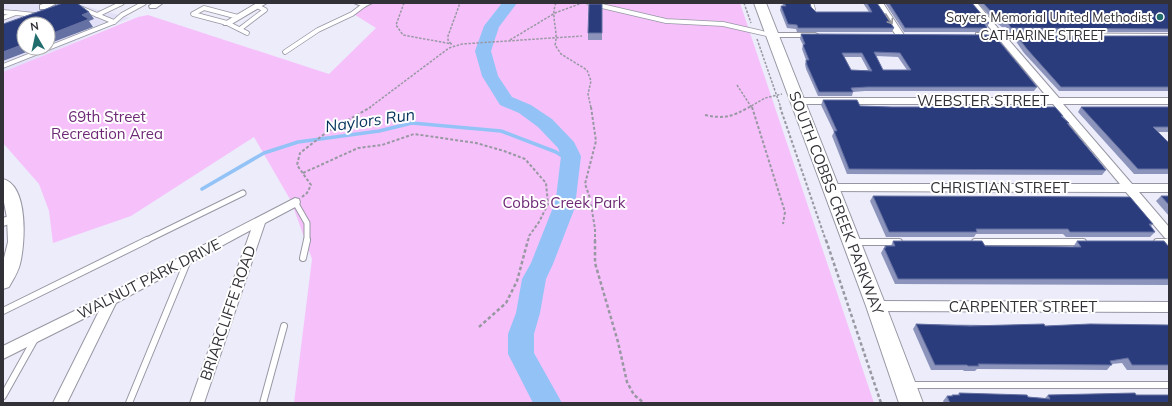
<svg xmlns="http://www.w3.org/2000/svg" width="1172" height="406" font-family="Mulish,sans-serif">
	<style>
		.built { fill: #e2e1f7; fill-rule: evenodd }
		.green { fill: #f6c1fb }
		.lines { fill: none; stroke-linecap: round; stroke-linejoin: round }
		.stream { stroke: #93c3f6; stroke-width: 3.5 }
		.river { fill: #93c3f6; fill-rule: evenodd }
		.lane-far2-casing { stroke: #9797a4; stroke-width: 5.5 }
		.lane-far1-casing { stroke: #9797a4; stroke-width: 7 }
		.lane-casing { stroke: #9797a4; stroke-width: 8 }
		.street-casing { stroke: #9797a4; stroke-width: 2 }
		.secondary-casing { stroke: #9797a4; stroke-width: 2 }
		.primary-casing { stroke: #9797a4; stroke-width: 2 }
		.path-far2 { stroke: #9898a2; stroke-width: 1.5; stroke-dasharray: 2.5 1.5; stroke-linecap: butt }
		.path-far1 { stroke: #9898a2; stroke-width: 2; stroke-dasharray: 3 2; stroke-linecap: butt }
		.path { stroke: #9898a2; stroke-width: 2.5; stroke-dasharray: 3.5 2.5; stroke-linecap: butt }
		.lane-far2 { stroke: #fff; stroke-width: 4 }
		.lane-far1 { stroke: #fff; stroke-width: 5 }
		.lane { stroke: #fff; stroke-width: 6 }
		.street { fill: #fff; fill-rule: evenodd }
		.secondary { fill: #fff; fill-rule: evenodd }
		.primary { fill: #fff; fill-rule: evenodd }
		.wall { fill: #8c94bc; fill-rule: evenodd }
		.shaded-wall { fill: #6571a2 }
		.building { fill: #2b3c7d; stroke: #6571a2; fill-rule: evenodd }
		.oneway { stroke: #98989b }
		.poi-dot { fill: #216d6d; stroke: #fff; stroke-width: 1.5 }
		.labels { text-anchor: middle; stroke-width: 4; stroke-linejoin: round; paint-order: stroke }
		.far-poi-label { font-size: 13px; fill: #313137; stroke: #fff; text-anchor: end }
		.far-street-label { font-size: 13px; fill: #313137; stroke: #fff }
		.street-label { font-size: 15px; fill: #313137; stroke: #fff }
		.park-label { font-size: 15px; fill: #6e2976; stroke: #fff }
		.water-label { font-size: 16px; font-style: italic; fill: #06335b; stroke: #fff }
	</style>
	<rect width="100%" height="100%" fill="#ececfa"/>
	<path class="built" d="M3 3H74L130 18 3 73ZM24 24H48V48H24Z"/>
	<path class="green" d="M367 3H740L874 403H294L312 259 291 201 254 137 131 216 53 243 49 211 39 184 3 143V72L138 17 148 15 329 74 376 28 352 13Z"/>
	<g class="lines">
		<path class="stream" d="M202 189 264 153 298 142 379 131 412 123 501 131 556 152 570 161"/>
		<path class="river" d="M502 3H517L499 27 491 51 498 76 512 97 531 105 552 119 574 142 581 156 576 198 574 210 553 264 546 279 540 313 534 334V353L562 403H533L508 354V334L516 313 522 279 531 263 552 210 556 198 561 156 558 148 538 127 519 113 500 105 482 76 475 51 484 26Z"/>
		<defs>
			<g id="lane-far2">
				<path d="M589 3 666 21 723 24 771 35"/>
				<path d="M811 3 813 9"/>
				<path d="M78 7 114 22"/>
				<path d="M3 12 15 13"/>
				<path d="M97 15 122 3"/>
				<path d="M238 17 204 8 193 14 227 23 247 33"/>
				<path d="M3 18 16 13 35 15"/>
				<path d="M240 29 265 10 257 6"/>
				<path d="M285 52 318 30 352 14 364 5"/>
				<path d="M3 66 114 22 122 15 144 3"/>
			</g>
			<g id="lane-far1">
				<path d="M295 202 307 223V241"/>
				<path d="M145 241 243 193"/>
			</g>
			<g id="lane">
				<path d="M853 242H899"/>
				<path d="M975 242H1083"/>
				<path d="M1157 242H1169"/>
				<path d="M303 258 307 240"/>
				<path d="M3 311 147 240"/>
				<path d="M909 385H1169"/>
				<path d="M3 396 35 339"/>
				<path d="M129 403 188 260"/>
				<path d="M263 403 284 326"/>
			</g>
			<g id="street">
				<path d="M46 3H57L46 9H40V5Z"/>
				<path d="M153 3H163L156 8H150L149 6Z"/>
				<path d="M257 3H267L230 25H224L223 23Z"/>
				<path d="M354 3H372L364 7Z"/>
				<path d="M875 3H883L904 35 903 37H897Z"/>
				<path d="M969 3H977L1002 33 1169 34V38H1007L1059 98H1169V104H1063L1132 184H1169V192H1139L1169 227V239L1165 238 1126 192 827 191 826 188 827 185 831 184H1120L1053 104H798L793 101 798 98H1048L998 38 976 37V33H994Z"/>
				<path d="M769 33H815L819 35 815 37H769Z"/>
				<path d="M295 198 299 199 300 202 299 205 265 223 204 403H190L251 230 116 303 67 403H53L99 311 3 359V346L107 295Z"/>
				<path d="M15 214 19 215 21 218 19 221 3 226V218Z"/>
				<path d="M876 301 1169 302V312L876 311 871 310 870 306 871 302Z"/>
			</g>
			<path id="secondary" d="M3 179C29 186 25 244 20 264 18 272 13 280 9 287L3 289V262L8 242 7 218 3 197Z"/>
			<path id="primary" d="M754 3H766L886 306 923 403H899L866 306Z"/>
		</defs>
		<use href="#lane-far2" class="lane-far2-casing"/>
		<use href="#lane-far1" class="lane-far1-casing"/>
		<use href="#lane" class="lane-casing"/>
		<use href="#street" class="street-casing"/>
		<use href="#secondary" class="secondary-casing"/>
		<use href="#primary" class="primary-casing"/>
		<g class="path-far2">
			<path d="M404 3 396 25 403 35 452 44"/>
			<path d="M556 3C550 17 559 31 555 45L561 54 587 70 591 81 588 94 591 108"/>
			<path d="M744 3 751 23"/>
			<path d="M757 39 781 108"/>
			<path d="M510 40 555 13 582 3"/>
			<path d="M451 44 448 40V36L460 3"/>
			<path d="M737 85 752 108"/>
			<path d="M369 108 449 48 462 44 582 36"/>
			<path d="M748 108 765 98 782 94"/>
		</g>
		<g class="path-far1">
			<path d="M591 107 596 141 585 184 590 198 595 229V241"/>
			<path d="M752 107 785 212 783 224"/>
			<path d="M780 107 826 241"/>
			<path d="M705 115C724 119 732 117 749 107"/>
			<path d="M303 173 358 148 382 145 414 134 476 143 504 151 525 159 546 183 548 204 539 222 529 236 528 241"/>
			<path d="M302 197 307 193 311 185 297 165 300 153 327 132 371 107"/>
		</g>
		<g class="path">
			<path d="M595 240V263L618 342 627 382 634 395 644 403"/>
			<path d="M826 240 881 403"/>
			<path d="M479 327 506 303 517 281 528 240"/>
		</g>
		<use href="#lane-far2" class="lane-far2"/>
		<use href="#lane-far1" class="lane-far1"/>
		<use href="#lane" class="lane"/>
		<use href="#street" class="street"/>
		<use href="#secondary" class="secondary"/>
		<use href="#primary" class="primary"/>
	</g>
	<g class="wall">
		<path d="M782 3H810L811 7 816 12H869L863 3H877L894 28 892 32H797L796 29 787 28 780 10 781 6H783Z"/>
		<path d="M885 3H972L989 23 985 32H904Z"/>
		<path d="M978 3H1169V32H1009L1006 27H1002L995 22Z"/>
		<path d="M602 4V40H588V33Z"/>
		<path d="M801 34 994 35 1037 87 1034 91H865L853 92 852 96H818L806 69 805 64 806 60 802 49 803 45 800 39ZM876 56 898 57 907 70H883ZM844 57H861L868 70H851Z"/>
		<path d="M1017 36H1169V91H1059L1024 53 1015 40Z"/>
		<path d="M823 100 860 106 1063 116V117L1069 123 1068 125 1106 170 1102 175 847 174 832 136 834 132 821 105Z"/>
		<path d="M1081 107H1169V132H1158L1169 143V174H1134L1078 112Z"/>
		<path d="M873 196 1153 224 1151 226 1155 232 1150 237H1066L1063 234H976L974 237H886L870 201Z"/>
		<path d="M1161 196H1169V216L1156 201Z"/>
		<path d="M893 241 985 246 1073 247 1077 241 1168 247H1169V285L895 284 881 253 885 246H891Z"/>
		<path d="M916 324 1045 326 1169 325V370H1127L1122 363 1112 364 1107 370 977 369 975 371H964L963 370H931L913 329Z"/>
		<path d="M959 393 1045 398 1048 395H1136L1169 403H944L943 401 947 396H951L952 395H958Z"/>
	</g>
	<g class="shaded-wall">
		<path d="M89 12 94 19 89 21 93 27 48 44V35L82 15Z"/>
		<path d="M24 44V48H37L3 61V52Z"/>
	</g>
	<g class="building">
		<path d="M63 3H77L89 12 82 15 89 19 48 35V24H24V44L3 52V24Z"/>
		<path d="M784 3H810L811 7 816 12H872L867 3H877L894 28H798L797 25 788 24 781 6H786Z"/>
		<path d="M889 3H972L989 23H984L987 28H905Z"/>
		<path d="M983 3H1169V29L1011 28 1008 23H1003L997 18Z"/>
		<path d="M589 4H602V33H588Z"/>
		<path d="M801 34 994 35 1037 87H867L851 88 853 92H819L807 65 806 60H809L803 45 805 44ZM874 52 900 53 911 70H883ZM842 53H862L872 71 851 70Z"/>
		<path d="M1017 36H1169V87H1061L1027 49Z"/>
		<path d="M823 100H857L860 106 892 107H1055L1063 116H1061L1069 123H1067L1106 170 849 169 834 131H837Z"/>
		<path d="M1081 107H1169V127H1153L1169 143V169H1138Z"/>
		<path d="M873 196 1130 197 1153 224H1149L1155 232H1070L1068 229H976L977 232H889Z"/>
		<path d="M1161 196H1169V205Z"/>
		<path d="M893 241H982L985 246 1081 247 1077 241H1164L1169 247V279H898L884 248H886L885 246H895Z"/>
		<path d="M916 324 970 326 1044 324 1045 326 1090 324 1169 325V365H1132L1128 358 1110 361 1112 365 978 364 979 366H968L967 365H935Z"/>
		<path d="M959 393 1027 395 1028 397 1050 399 1048 395 1135 393 1136 395H1169V403H950L947 396H953L952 395H960Z"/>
	</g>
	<defs><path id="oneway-shaft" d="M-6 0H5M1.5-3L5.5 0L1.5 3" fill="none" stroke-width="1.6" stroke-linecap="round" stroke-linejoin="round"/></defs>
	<use class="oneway" href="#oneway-shaft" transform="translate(889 19) rotate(57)"/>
	<circle class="poi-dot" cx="1160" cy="17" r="4"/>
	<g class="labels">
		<g class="far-poi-label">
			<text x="1152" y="22">Sayers Memorial United Methodist</text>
		</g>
		<g class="far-street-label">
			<text x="1043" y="40">CATHARINE STREET</text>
		</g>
		<g class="street-label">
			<text x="983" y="106">WEBSTER STREET</text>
			<text x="1000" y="193">CHRISTIAN STREET</text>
			<text transform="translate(836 203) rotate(69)" y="5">SOUTH COBBS CREEK PARKWAY</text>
			<text transform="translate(149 279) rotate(-27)" y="5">WALNUT PARK DRIVE</text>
			<text x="1023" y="312">CARPENTER STREET</text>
			<text transform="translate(228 313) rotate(-71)" y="5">BRIARCLIFFE ROAD</text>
		</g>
		<g class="park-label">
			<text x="107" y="122">69th Street<tspan x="107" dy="17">Recreation Area</tspan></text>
			<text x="564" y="208">Cobbs Creek Park</text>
		</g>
		<g class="water-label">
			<text transform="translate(370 120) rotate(-8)" y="6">Naylors Run</text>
		</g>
	</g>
	<rect width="1172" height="406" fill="none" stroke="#313137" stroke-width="8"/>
	<g transform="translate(36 36) rotate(351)"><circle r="19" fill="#ffffff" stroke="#adadaf"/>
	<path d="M0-3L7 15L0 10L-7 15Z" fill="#216d6d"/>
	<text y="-6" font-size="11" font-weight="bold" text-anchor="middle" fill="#313137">N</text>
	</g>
</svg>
